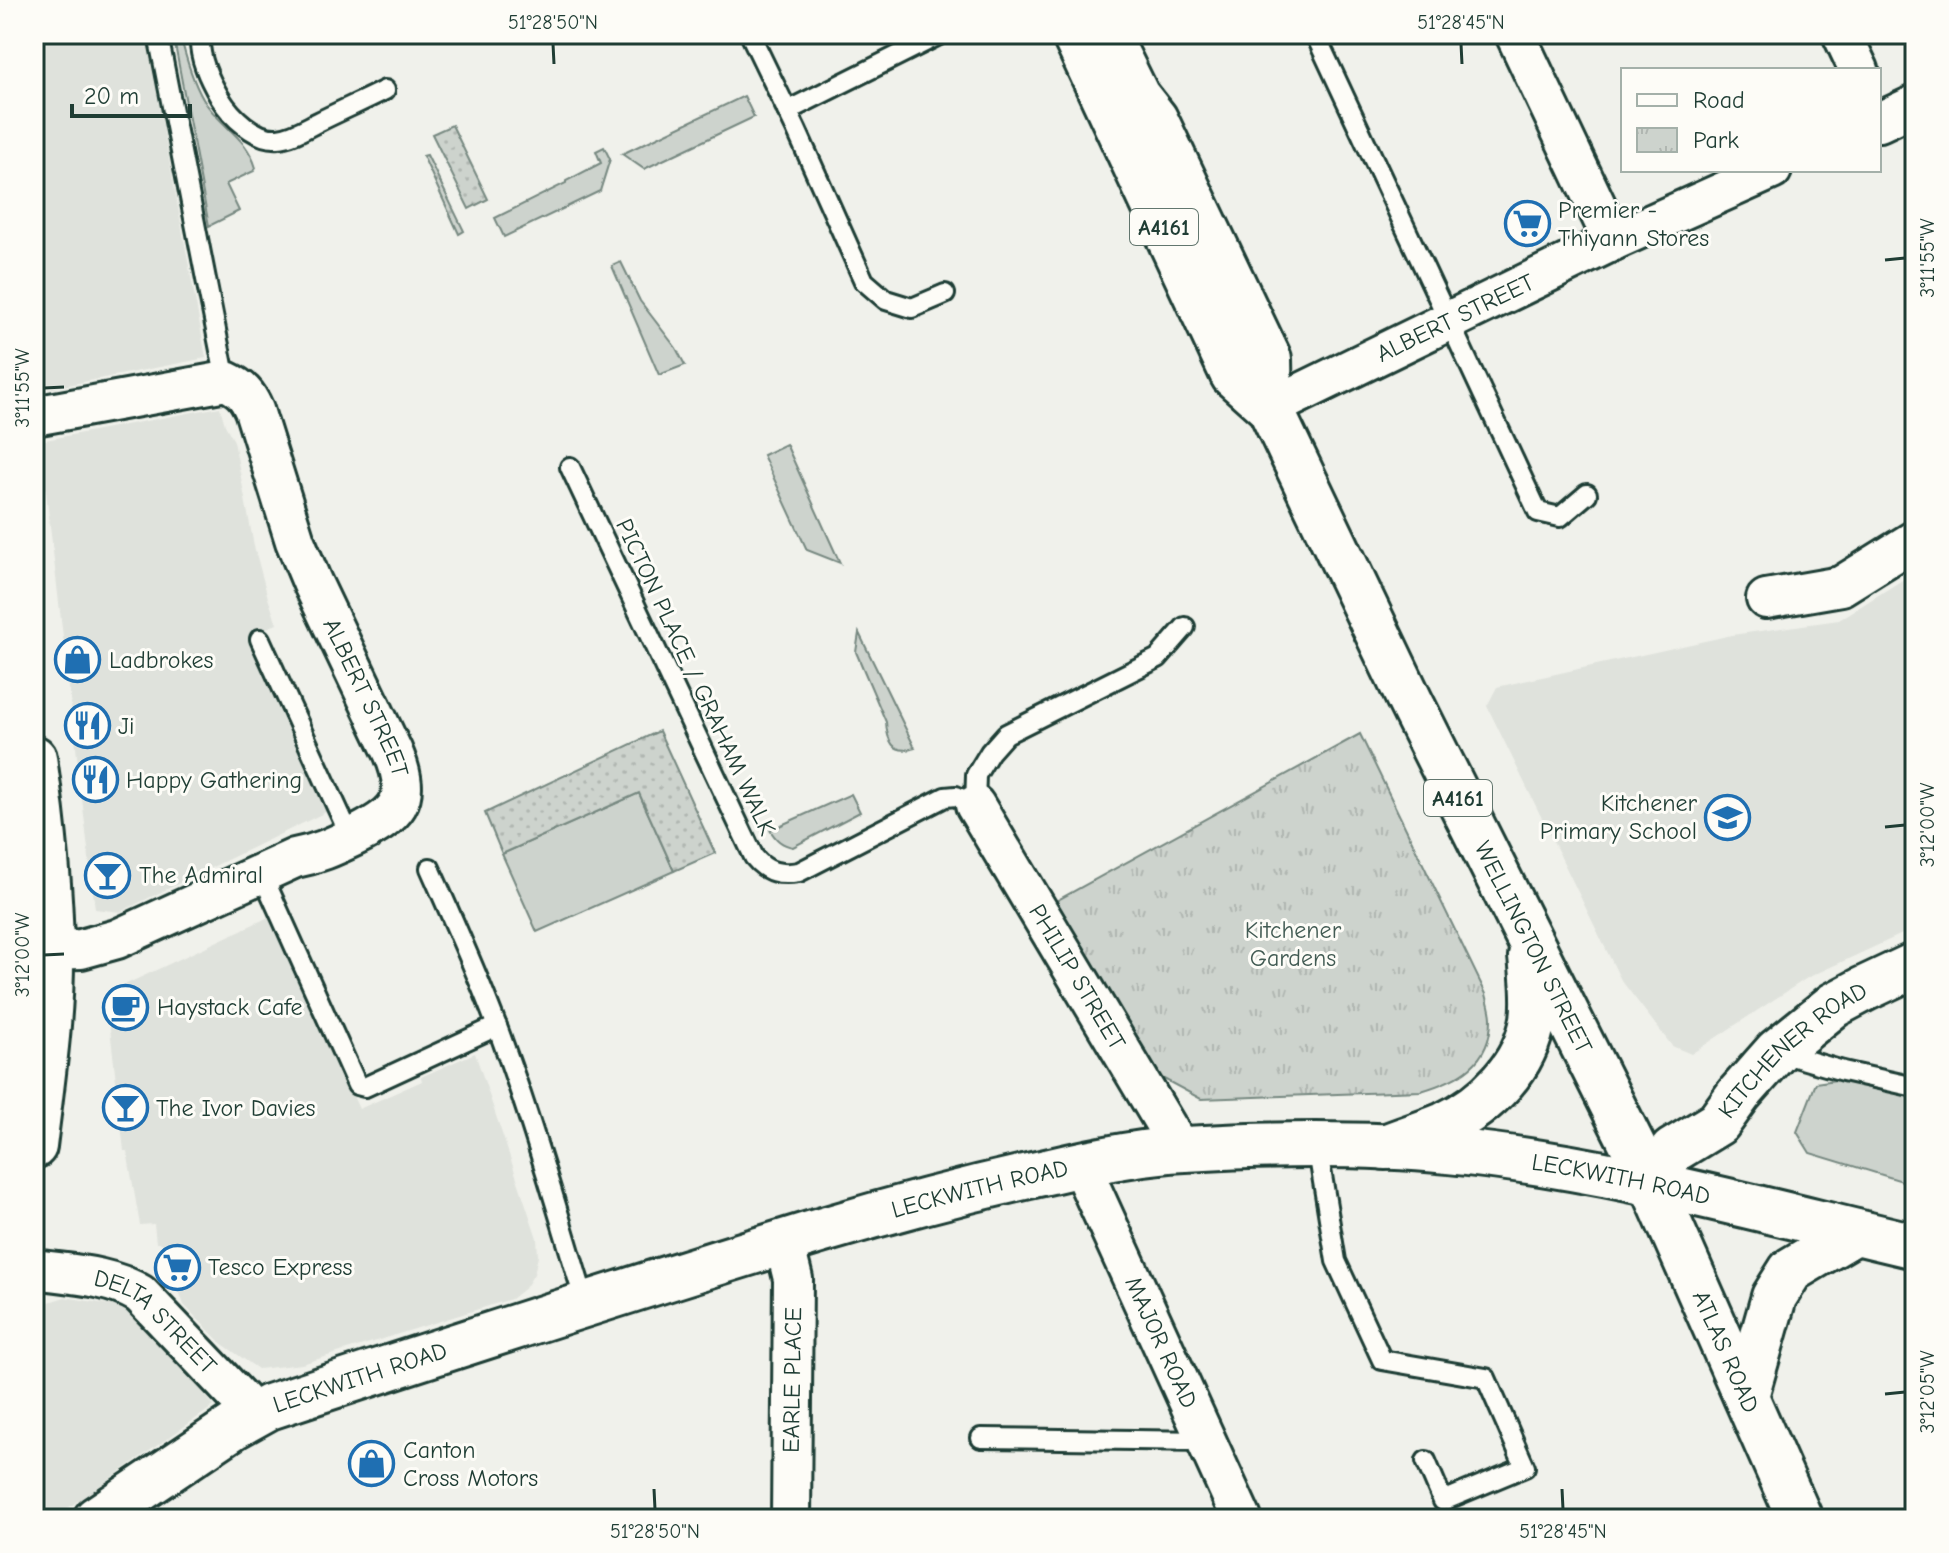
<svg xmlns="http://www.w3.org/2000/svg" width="1949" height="1553" font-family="'Comic Neue',sans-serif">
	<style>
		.built { fill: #dfe2dc }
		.grass { fill: #cdd3cd; stroke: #768880; stroke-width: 2 }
		.park { fill: url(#park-tufts); stroke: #768880; stroke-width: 2 }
		.garden { fill: url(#garden-dots); stroke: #768880; stroke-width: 2 }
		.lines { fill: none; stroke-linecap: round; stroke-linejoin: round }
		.lane-casing { stroke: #1f3d34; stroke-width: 24 }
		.street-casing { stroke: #1f3d34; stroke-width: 44 }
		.secondary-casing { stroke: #1f3d34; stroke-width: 50 }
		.primary-casing { stroke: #1f3d34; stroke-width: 50 }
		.lane { stroke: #fdfcf7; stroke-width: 18 }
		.street { stroke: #fdfcf7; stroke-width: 38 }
		.secondary { stroke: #fdfcf7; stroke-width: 44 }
		.primary { stroke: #fdfcf7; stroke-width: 44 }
		.ticks { fill: none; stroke: #1f3d34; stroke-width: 3 }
		.labels { text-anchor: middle; stroke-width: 6; stroke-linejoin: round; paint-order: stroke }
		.shield { fill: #fdfcf7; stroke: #62766e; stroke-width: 2 }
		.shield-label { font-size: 22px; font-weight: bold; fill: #1f3d34 }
		.poi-label { font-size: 24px; fill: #1f3d34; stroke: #fdfcf7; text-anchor: start }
		.street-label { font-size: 24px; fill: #1f3d34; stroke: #fdfcf7 }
		.park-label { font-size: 24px; fill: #425b53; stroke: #fdfcf7 }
		.neatline { fill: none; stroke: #1f3d34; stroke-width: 3 }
		.ticks-label { font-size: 20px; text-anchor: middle; fill: #1f3d34 }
	</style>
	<defs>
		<pattern id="park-tufts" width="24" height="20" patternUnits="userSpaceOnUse" patternTransform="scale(2)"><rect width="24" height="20" fill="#cdd3cd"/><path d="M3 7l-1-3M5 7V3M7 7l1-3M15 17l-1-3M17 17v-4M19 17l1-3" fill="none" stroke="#b0b6b1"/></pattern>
		<pattern id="garden-dots" width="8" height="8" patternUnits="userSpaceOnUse" patternTransform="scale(2)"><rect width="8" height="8" fill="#cdd3cd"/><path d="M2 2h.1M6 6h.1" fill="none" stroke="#b0b6b1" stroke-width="1.8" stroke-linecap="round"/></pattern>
	</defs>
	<rect width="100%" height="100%" fill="#f0f1eb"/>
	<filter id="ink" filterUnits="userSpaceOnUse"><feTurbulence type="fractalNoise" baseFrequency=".0125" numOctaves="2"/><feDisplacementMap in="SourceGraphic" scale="16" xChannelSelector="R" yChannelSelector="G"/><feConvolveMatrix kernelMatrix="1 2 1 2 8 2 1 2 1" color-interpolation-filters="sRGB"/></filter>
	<g filter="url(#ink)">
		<g class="built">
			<path d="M34 34H146L206 358 47 389 37 382 34 366Z"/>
			<path d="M220 407 225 425 234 441 254 546 268 598 277 624 249 635 328 811 120 912 95 909 40 441Z"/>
			<path d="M1915 572V928L1807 978 1691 1054 1672 1046 1621 980 1487 706 1497 687 1732 635 1839 620Z"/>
			<path d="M271 916 359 1109 422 1081 421 1077 475 1053 537 1238 538 1256 534 1274 526 1287 511 1299 302 1364 258 1369 221 1343 184 1305 162 1243H156L154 1224 140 1225 127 1151H124L107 1002 116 989Z"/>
			<path d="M65 1297 124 1307 143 1318 214 1406 52 1519H34V1401L49 1302Z"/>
		</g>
		<g class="grass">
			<path d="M173 34H180C185 55 192 80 203 99 218 125 247 136 256 168L254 171 226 184 239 211 209 226Z"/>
			<path d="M744 96 754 117 644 169 622 154Z"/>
			<path d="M604 147 610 159 600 191 504 237 495 218 566 183V181L601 163 596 151Z"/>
			<path d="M621 262 640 301 676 348 685 365 659 375 612 266Z"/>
			<path d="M786 444 840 563 807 550 763 455Z"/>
			<path d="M859 633 915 748C893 755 887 741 886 722L856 652Z"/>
			<path d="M639 793 674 871 537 932 502 854Z"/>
			<path d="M851 794 860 812 793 847C782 845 776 840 770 830Z"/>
			<path d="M1842 1079 1915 1098V1185L1810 1153 1797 1132 1816 1083Z"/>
		</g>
		<path class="park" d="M1360 734 1486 994C1488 1002 1491 1011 1491 1019 1491 1064 1458 1080 1421 1091L1201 1099 1160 1077 1054 902Z"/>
		<g class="garden">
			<path d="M452 125 488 199 469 209 432 134Z"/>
			<path d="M427 155 464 231 459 234 423 156Z"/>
			<path d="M659 731 715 853 674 871 639 793 502 854 485 813Z"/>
		</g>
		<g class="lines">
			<defs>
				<g id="lane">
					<path d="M200 34C198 57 209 79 220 98 231 116 255 140 278 138 292 137 306 128 318 122 340 111 363 101 385 90"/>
					<path d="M750 34 796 129 864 281 886 300 912 308 945 294"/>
					<path d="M1315 34 1538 512 1560 517 1587 494"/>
					<path d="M158 35 226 381"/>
					<path d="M787 111 941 34"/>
					<path d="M570 467 754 857C767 873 780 875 799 872L945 797 956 796 975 805 976 775 990 752 1006 734 1158 658 1185 627"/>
					<path d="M260 639 351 838"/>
					<path d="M430 868C457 929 485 991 507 1054 537 1136 560 1221 586 1305"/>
					<path d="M261 872 357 1085 365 1087 497 1026"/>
					<path d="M1778 1052 1843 1071 1915 1087"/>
					<path d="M1317 1145 1336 1261 1382 1360 1486 1378 1525 1467 1443 1501 1426 1461"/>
					<path d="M981 1438 1206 1441"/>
				</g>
				<g id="street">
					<path d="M1515 34 1613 241"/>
					<path d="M1842 34 1859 70"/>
					<path d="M1879 122 1915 105"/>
					<path id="s1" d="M1270 408 1613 241 1772 170"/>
					<path id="s2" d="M34 416 226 381C241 388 247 394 254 410L295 541 312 582 393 752C414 802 397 815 353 837 332 847 317 854 295 858L117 939 81 949 51 950"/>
					<path d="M1766 599 1841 586 1915 540"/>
					<path id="s3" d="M975 805 1180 1149"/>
					<path id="s4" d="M1080 1164 1242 1519"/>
					<path d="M784 1242 793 1279 791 1519"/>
					<path id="s5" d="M34 1269C69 1274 109 1275 140 1294L241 1400 252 1416"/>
				</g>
				<g id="secondary">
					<path d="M34 758C43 821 50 886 51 949 52 1015 42 1080 34 1146"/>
					<path id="s6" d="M1652 1184 1672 1151 1718 1123 1739 1094 1777 1051 1834 1005 1864 989 1915 965"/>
					<path d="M1746 1396 1774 1297 1791 1270 1855 1232"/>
					<path id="s7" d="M96 1519 233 1427 269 1407C452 1347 636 1287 820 1231 897 1208 973 1188 1051 1171 1093 1161 1142 1151 1185 1149 1272 1144 1361 1142 1448 1151 1606 1166 1761 1210 1915 1246"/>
				</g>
				<g id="primary">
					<path id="s8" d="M1074 34 1233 375 1270 408 1410 701 1652 1184 1800 1519"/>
					<path d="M1110 41 1137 96 1155 119 1269 359 1270 408"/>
					<path d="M1385 1147C1405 1139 1425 1133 1444 1125 1487 1105 1526 1066 1533 1019 1536 998 1533 977 1531 956"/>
				</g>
			</defs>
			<use href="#lane" class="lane-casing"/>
			<use href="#street" class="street-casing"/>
			<use href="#secondary" class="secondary-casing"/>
			<use href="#primary" class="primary-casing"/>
			<use href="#lane" class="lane"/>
			<use href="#street" class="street"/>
			<use href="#secondary" class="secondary"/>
			<use href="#primary" class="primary"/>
		</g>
	</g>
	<path class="ticks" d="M553 44 554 64M1461 44 1462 64M1885 260 1905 258M44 388 64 387M1885 827 1905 825M44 955 64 954M1885 1394 1905 1392M654 1489 655 1509M1562 1489 1563 1509"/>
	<defs>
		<symbol id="supermarket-ring" viewBox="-11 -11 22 22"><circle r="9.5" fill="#fdfcf7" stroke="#1f6fb2" stroke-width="1.5"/><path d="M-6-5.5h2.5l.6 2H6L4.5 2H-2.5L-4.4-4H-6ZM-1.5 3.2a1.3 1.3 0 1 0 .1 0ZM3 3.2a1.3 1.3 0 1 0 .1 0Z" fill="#1f6fb2"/></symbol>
		<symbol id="shop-ring" viewBox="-11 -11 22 22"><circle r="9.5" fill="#fdfcf7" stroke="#1f6fb2" stroke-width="1.5"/><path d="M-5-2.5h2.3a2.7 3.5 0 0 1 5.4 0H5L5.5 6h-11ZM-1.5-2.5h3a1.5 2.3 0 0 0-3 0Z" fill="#1f6fb2"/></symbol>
		<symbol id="restaurant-ring" viewBox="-11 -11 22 22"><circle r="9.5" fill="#fdfcf7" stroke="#1f6fb2" stroke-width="1.5"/><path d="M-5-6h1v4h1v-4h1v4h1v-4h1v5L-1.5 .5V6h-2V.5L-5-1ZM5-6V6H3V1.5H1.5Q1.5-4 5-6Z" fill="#1f6fb2"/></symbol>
		<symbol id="school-ring" viewBox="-11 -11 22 22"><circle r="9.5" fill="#fdfcf7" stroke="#1f6fb2" stroke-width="1.5"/><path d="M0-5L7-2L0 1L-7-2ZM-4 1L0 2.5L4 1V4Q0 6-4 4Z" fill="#1f6fb2"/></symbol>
		<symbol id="bar-ring" viewBox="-11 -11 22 22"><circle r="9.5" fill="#fdfcf7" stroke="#1f6fb2" stroke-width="1.5"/><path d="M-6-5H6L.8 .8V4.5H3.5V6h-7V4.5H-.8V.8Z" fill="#1f6fb2"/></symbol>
		<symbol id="cafe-ring" viewBox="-11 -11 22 22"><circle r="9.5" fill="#fdfcf7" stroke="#1f6fb2" stroke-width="1.5"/><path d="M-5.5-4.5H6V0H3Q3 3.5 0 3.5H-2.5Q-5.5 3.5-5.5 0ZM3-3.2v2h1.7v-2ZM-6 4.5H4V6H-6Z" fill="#1f6fb2"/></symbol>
	</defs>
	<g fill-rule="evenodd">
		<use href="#supermarket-ring" x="1502" y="198" width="51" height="51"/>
		<use href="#shop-ring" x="52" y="634" width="51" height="51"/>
		<use href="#restaurant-ring" x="62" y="700" width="51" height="51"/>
		<use href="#restaurant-ring" x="70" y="754" width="51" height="51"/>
		<use href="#school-ring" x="1702" y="792" width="51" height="51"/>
		<use href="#bar-ring" x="82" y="850" width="51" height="51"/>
		<use href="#cafe-ring" x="100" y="982" width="51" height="51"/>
		<use href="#bar-ring" x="100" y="1082" width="51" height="51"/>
		<use href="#supermarket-ring" x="152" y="1242" width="51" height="51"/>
		<use href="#shop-ring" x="346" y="1438" width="51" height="51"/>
	</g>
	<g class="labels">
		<g class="shield">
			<rect x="1130" y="209" width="68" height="36" rx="6"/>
			<rect x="1424" y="780" width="68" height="36" rx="6"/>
		</g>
		<g class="shield-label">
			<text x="1164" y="235">A4161</text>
			<text x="1458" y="806">A4161</text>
		</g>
		<g class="poi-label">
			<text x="1558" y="218">Premier -<tspan x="1558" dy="28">Thiyann Stores</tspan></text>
			<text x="109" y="668">Ladbrokes</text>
			<text x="118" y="734">Ji</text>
			<text x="126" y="788">Happy Gathering</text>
			<text x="1697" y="811" text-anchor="end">Kitchener<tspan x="1697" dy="28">Primary School</tspan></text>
			<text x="139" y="883">The Admiral</text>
			<text x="157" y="1015">Haystack Cafe</text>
			<text x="156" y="1116">The Ivor Davies</text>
			<text x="208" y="1275">Tesco Express</text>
			<text x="403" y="1458">Canton<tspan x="403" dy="28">Cross Motors</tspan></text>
		</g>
		<g class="street-label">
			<text dy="8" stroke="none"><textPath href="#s1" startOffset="206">ALBERT STREET</textPath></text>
			<text transform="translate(696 677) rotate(65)" y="8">PICTON PLACE / GRAHAM WALK</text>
			<text dy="8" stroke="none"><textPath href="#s2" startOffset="546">ALBERT STREET</textPath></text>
			<text dy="8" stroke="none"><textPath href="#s8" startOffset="1026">WELLINGTON STREET</textPath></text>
			<text dy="8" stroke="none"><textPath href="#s3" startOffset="200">PHILIP STREET</textPath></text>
			<text dy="8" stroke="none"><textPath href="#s6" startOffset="198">KITCHENER ROAD</textPath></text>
			<text dy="8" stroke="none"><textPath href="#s7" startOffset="1598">LECKWITH ROAD</textPath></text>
			<text dy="8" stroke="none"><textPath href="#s7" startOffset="950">LECKWITH ROAD</textPath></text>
			<text dy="8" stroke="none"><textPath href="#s5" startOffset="138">DELTA STREET</textPath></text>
			<text dy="8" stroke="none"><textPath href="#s4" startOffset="196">MAJOR ROAD</textPath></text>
			<text dy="8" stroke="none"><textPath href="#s8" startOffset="1474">ATLAS ROAD</textPath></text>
			<text dy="8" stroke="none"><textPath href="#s7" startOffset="302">LECKWITH ROAD</textPath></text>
			<text transform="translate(792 1380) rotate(-89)" y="8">EARLE PLACE</text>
		</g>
		<g class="park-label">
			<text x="1293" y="938">Kitchener<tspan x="1293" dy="28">Gardens</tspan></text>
		</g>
	</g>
	<rect width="1949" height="1553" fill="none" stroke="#fdfcf7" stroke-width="88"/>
	<rect x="1621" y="68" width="260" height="104" fill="#fdfcf7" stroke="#a4b0a9" stroke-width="2"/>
	<rect x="1637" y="94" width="40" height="12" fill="#fdfcf7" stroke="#a4b0a9" stroke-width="2"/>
	<text x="1693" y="108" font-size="24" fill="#1f3d34">Road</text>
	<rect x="1637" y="128" width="40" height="24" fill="url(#park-tufts)" stroke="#a4b0a9" stroke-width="2"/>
	<text x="1693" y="148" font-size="24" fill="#1f3d34">Park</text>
	<path d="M72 104v12h118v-12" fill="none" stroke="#1f3d34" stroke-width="4"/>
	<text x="84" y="104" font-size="24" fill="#1f3d34" stroke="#fdfcf7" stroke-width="6" paint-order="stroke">20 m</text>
	<rect x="44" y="44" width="1861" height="1465" class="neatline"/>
	<g class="ticks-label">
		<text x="553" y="29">51°28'50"N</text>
		<text x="1461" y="29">51°28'45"N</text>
		<text transform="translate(1927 258) rotate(-90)" y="7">3°11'55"W</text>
		<text transform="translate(22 388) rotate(-90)" y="7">3°11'55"W</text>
		<text transform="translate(1927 825) rotate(-90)" y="7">3°12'00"W</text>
		<text transform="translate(22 955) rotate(-90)" y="7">3°12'00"W</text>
		<text transform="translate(1927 1392) rotate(-90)" y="7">3°12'05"W</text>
		<text x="655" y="1538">51°28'50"N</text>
		<text x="1563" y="1538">51°28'45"N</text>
	</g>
</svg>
